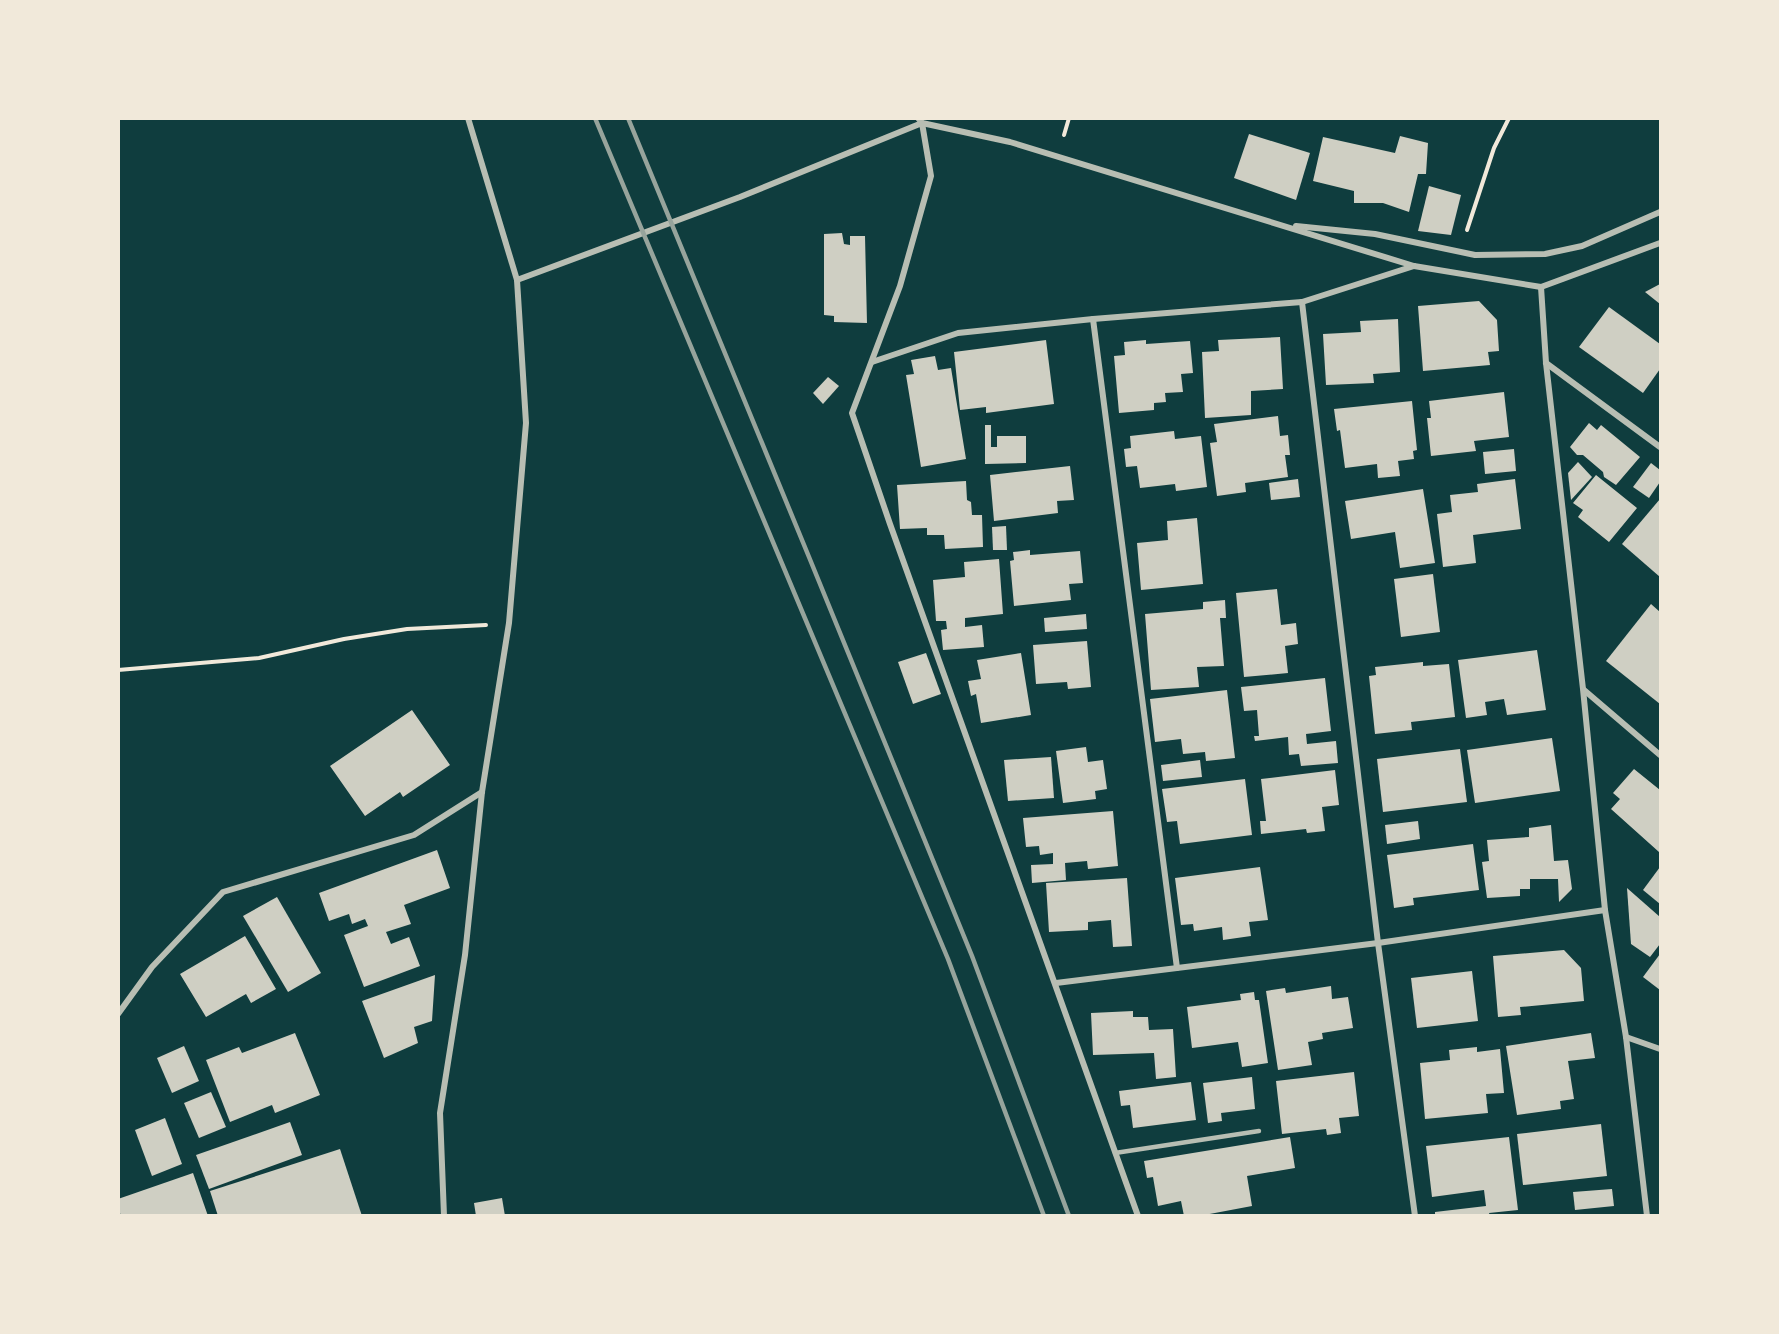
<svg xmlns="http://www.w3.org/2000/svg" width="1779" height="1334" font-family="'Archivo Narrow',sans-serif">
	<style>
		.building { fill: #cfcfc3 }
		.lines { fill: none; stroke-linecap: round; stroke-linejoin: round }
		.path { stroke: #f1e9da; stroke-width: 4 }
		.service { stroke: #b8beb3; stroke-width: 4.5 }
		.minor { stroke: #b8beb3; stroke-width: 6 }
		.rail { stroke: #97a49c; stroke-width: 4.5 }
	</style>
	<rect width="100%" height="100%" fill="#0f3d3e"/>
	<g class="building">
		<path d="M1249 134 1310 153 1296 200 1234 178Z"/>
		<path d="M1400 136 1428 143 1426 174H1418L1409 212 1383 203H1354V191L1313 181 1323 137 1395 153Z"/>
		<path d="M1429 186 1461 195 1451 235 1418 231Z"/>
		<path d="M842 233 844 244 850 245V236H865L867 323 834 322V316L824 315V234Z"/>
		<path d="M1660 284V304L1645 292Z"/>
		<path d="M1479 301 1497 320 1499 351 1488 352 1490 365 1423 371 1418 306Z"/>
		<path d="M1609 307 1660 344V369L1643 393 1579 347Z"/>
		<path d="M1398 319 1400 372 1373 374 1374 383 1326 385 1323 334 1361 332 1360 321Z"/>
		<path d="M1280 337 1283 389 1251 391V415L1205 418 1202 352 1219 351 1218 340Z"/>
		<path d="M1046 340 1054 404 986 413V407L960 410 954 352Z"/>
		<path d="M1146 340V344L1190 341 1193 373 1181 374 1183 392 1165 393 1166 402 1154 403V410L1119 413 1114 356 1125 355 1124 342Z"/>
		<path d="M935 356 938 370 951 368 966 459 921 467 906 375 914 374 911 360Z"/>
		<path d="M828 377 839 386 823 404 813 393Z"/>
		<path d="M1504 392 1509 437 1474 441 1476 451 1431 456 1427 418H1431L1429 401Z"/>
		<path d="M1412 401 1417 450 1413 451 1414 459 1398 461 1400 476 1378 478 1377 464 1345 468 1340 430 1337 431 1334 409Z"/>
		<path d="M1278 416 1280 436 1288 435 1290 455H1285L1288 477 1245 483 1246 492 1217 496 1210 443 1217 442 1214 424Z"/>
		<path d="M1589 423 1597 430 1601 425 1640 457 1616 485 1604 477 1603 472 1583 455H1577L1570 447Z"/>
		<path d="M985 425H991V447H997V436H1026V463L985 464Z"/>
		<path d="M1174 431 1175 439 1201 436 1207 487 1176 491 1175 484 1140 488 1137 466 1126 467 1124 449 1131 448 1130 436Z"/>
		<path d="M1514 449 1516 471 1485 474 1483 452Z"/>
		<path d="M1578 462 1592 477 1571 500 1568 473Z"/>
		<path d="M1651 463 1660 470V482L1649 498 1633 487Z"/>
		<path d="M1070 466 1074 500 1057 501 1058 513 994 521 990 475Z"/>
		<path d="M1596 475 1637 508 1609 542 1578 517 1583 510 1573 503Z"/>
		<path d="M1298 479 1300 497 1271 500 1269 483Z"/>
		<path d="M1515 479 1521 529 1473 535 1476 563 1443 567 1437 514 1452 512 1450 495 1478 492 1477 484Z"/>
		<path d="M966 481 967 500 971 502 972 515H982L983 547 945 549 944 535H927V528L900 529 897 485Z"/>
		<path d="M1423 489 1435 563 1400 568 1395 532 1351 539 1345 501Z"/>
		<path d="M1660 499V577L1622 544Z"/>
		<path d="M1197 518 1203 584 1141 590 1137 543 1168 540 1167 521Z"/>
		<path d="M1006 526 1007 550H993L992 527Z"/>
		<path d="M1030 550V555L1080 551 1083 583 1069 584 1071 600 1014 606 1010 561 1014 560 1013 552Z"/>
		<path d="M999 559 1003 614 965 618V627L982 625 984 647 943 650 941 630 947 629 946 621H936L933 580 965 577 964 562Z"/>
		<path d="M1433 574 1440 632 1401 637 1394 579Z"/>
		<path d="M1277 589 1281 625 1296 623 1298 644 1285 646 1288 673 1244 677 1236 593Z"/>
		<path d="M1225 600 1226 618H1220L1224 666 1197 667 1199 687 1151 690 1145 614 1203 609V602Z"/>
		<path d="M1651 604 1660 612V704L1606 661Z"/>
		<path d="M1086 614 1087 629 1045 632 1044 618Z"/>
		<path d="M1087 641 1091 687 1068 689 1067 682 1036 684 1033 645Z"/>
		<path d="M1537 650 1546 710 1507 715 1504 699 1485 702 1487 715 1466 718 1458 660Z"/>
		<path d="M926 653 941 694 913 704 898 662Z"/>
		<path d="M1021 653 1031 715 981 723 976 694 971 696 968 681 981 679 977 660Z"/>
		<path d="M1423 662V666L1449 664 1455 717 1411 722 1412 730 1375 734 1369 676 1376 675 1375 667Z"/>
		<path d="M1325 678 1331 731 1306 734 1307 744 1336 741 1338 763 1301 766 1299 754 1289 755 1288 737 1255 741 1254 736H1259L1257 710 1244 711 1241 687Z"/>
		<path d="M1227 690 1235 758 1206 761 1205 752 1183 754 1181 739 1155 742 1150 699Z"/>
		<path d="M412 710 450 765 403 797 400 792 365 816 330 766Z"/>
		<path d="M1552 738 1560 791 1475 803 1467 750Z"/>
		<path d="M1086 747 1088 762 1103 760 1107 789 1095 791 1096 799 1063 803 1056 751Z"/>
		<path d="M1460 749 1467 802 1383 812 1377 759Z"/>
		<path d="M1051 757 1054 798 1008 801 1004 760Z"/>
		<path d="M1200 760 1202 777 1163 781 1161 765Z"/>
		<path d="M1634 769 1660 790 1659 852 1611 809 1620 799 1613 793Z"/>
		<path d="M1335 770 1339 805 1322 807 1325 831 1307 833 1306 829 1261 834 1260 821H1266L1261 779Z"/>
		<path d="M1245 779 1252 835 1180 844 1177 821 1167 822 1162 789Z"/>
		<path d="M1113 811 1118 866 1088 869 1087 861 1065 863 1066 880 1032 883 1031 865 1053 864V853L1040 855 1039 846 1026 847 1023 818Z"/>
		<path d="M1418 821 1420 839 1387 844 1385 825Z"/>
		<path d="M1551 825 1554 861 1568 860 1572 889 1559 902 1558 879H1530V889H1520V896L1487 898 1482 862 1489 861 1487 840 1529 837V828Z"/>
		<path d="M1473 844 1479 890 1413 898 1414 905 1394 908 1387 855Z"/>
		<path d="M437 850 450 888 404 905 411 924 386 932 391 944 409 937 420 966 364 987 344 935 368 926 365 919 352 924 349 914 329 921 319 893Z"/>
		<path d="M1260 867 1268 920 1249 922 1251 936 1223 940 1222 927 1194 931 1193 924 1181 925 1175 878Z"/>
		<path d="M1660 867V904L1643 890Z"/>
		<path d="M1127 878 1132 946 1113 947 1111 920 1088 922V930L1049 932 1046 883Z"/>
		<path d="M1627 888 1660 917V944L1650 957 1631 944Z"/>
		<path d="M277 897 321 973 288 992 243 916Z"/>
		<path d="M245 936 276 989 251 1003 246 994 206 1017 180 974Z"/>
		<path d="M1564 950 1581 968 1584 1001 1520 1007 1521 1015 1498 1017 1493 956Z"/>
		<path d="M1660 954V990L1643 977Z"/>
		<path d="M1472 971 1478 1021 1417 1028 1411 978Z"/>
		<path d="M435 975 432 1021 414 1027 418 1043 384 1058 362 1001Z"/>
		<path d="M1331 986 1332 999 1348 997 1353 1028 1322 1033 1323 1039 1308 1042 1312 1065 1278 1070 1266 991 1285 988 1286 993Z"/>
		<path d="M1254 992 1255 1000H1259L1268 1063 1242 1067 1238 1042 1192 1048 1187 1007 1241 1000 1240 994Z"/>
		<path d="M1133 1011V1017H1148L1149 1030 1173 1029 1176 1077 1156 1079 1154 1053 1093 1055 1091 1013Z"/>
		<path d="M295 1033 320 1095 275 1113 272 1105 230 1122 206 1060 239 1047 242 1053Z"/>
		<path d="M1591 1033 1595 1058 1568 1061 1574 1099 1560 1101 1561 1109 1517 1115 1506 1046Z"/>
		<path d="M184 1046 199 1081 172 1093 157 1058Z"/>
		<path d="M1477 1047V1052L1500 1049 1504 1093 1486 1094 1488 1113 1425 1119 1420 1063 1450 1060 1449 1050Z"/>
		<path d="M1354 1072 1359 1116 1339 1118 1341 1133 1327 1135 1326 1129 1282 1134 1276 1081Z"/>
		<path d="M1252 1077 1255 1109 1221 1113 1222 1121 1208 1123 1203 1083Z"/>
		<path d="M1191 1082 1196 1120 1133 1128 1130 1105 1121 1106 1119 1091Z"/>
		<path d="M211 1092 226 1127 199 1138 184 1103Z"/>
		<path d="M165 1118 182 1164 152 1176 135 1130Z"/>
		<path d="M290 1122 302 1155 209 1189 196 1155Z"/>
		<path d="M1601 1124 1607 1176 1523 1185 1517 1134Z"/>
		<path d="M1290 1137 1295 1168 1247 1176 1252 1206 1199 1216H1184L1181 1201 1158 1206 1153 1177 1147 1178 1144 1161Z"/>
		<path d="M1509 1137 1518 1210 1489 1213 1490 1216H1435V1212L1486 1206 1484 1190 1432 1197 1426 1146Z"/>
		<path d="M340 1149 362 1216H218L210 1191Z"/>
		<path d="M193 1173 208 1216H121L118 1207V1199Z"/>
		<path d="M1612 1189 1614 1206 1575 1210 1573 1192Z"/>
		<path d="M502 1198 505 1216H476L474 1203Z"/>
	</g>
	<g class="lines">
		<g class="path">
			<path d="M1064 135 1069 118"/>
			<path d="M1467 230 1494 148 1509 118"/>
			<path d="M118 670 259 658 344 639 407 629 486 625"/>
		</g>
		<path class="service" d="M1115 1153 1259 1131"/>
		<g class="minor">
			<path d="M918 118 922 123 1010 142 1414 266 1541 287 1660 243"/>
			<path d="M1296 226 1375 234 1475 255 1545 254 1582 246 1660 212"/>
			<path d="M517 280 740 197 922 123 931 176 900 286 852 413 890 524 1138 1216"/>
			<path d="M1541 287 1546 363 1583 689 1605 910 1626 1037 1647 1216"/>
			<path d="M1302 302 1378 943 1415 1216"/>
			<path d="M1093 319 1177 968"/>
			<path d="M872 362 958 333 1093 319 1302 302 1414 266"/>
			<path d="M1546 363 1660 447"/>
			<path d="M1584 690 1660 755"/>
			<path d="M1056 983 1378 943 1605 910"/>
			<path d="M118 1014 152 967 223 892 414 835 482 792"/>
			<path d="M1626 1037 1660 1049"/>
			<path d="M444 1216 440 1113 465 955 482 792 509 623 526 423 517 280 468 118"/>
		</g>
		<g class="rail">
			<path d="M595 118 948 959 1044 1216"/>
			<path d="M628 118 809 557 972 956 1069 1216"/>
		</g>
	</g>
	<rect width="1779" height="1334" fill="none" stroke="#f1e9da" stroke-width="240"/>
</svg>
